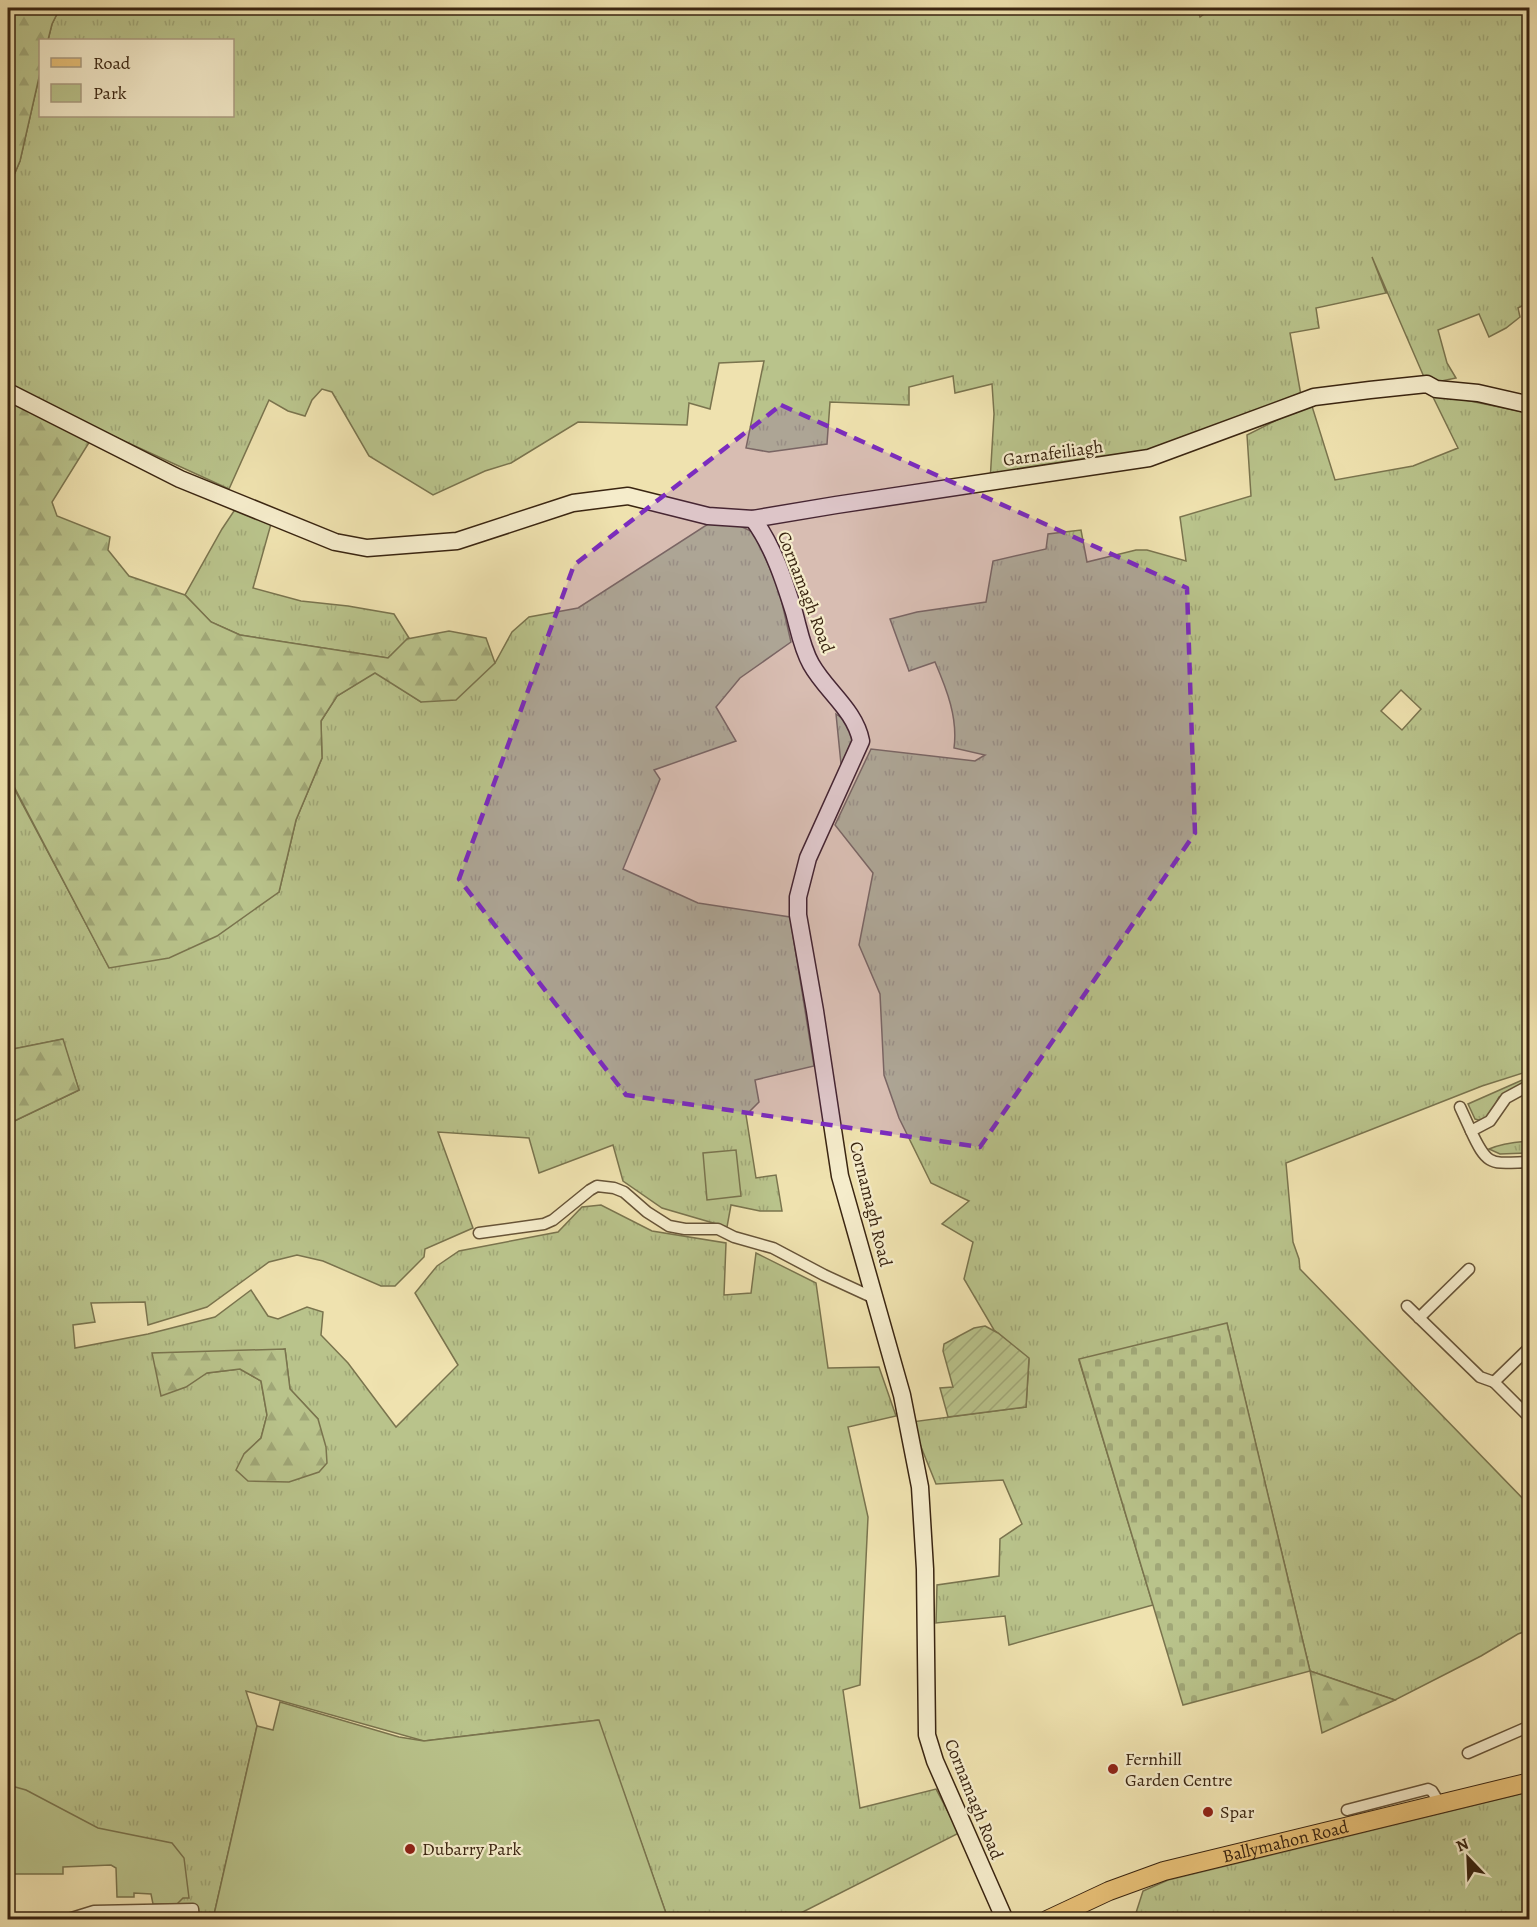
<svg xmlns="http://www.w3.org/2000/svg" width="1537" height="1927" font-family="Alegreya,serif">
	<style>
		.grass { fill: url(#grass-tufts); stroke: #7a744e; stroke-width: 1.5; fill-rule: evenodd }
		.forest { fill: url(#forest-firs); stroke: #7a744e; stroke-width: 1.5 }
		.cemetery { fill: url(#cemetery-stones); stroke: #7a744e; stroke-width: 1.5 }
		.park { fill: #b9c38b; stroke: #7a744e; stroke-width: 1.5 }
		.garden { fill: url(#garden-furrows); stroke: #7a744e; stroke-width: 1.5 }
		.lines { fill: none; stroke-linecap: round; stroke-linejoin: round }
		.street-casing { stroke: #675438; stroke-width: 13 }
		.secondary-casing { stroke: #3a2511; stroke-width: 19 }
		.primary-casing { stroke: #3a2511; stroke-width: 20 }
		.street { stroke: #f5eccb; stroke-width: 10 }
		.secondary { stroke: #f5eccb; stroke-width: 16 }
		.primary { stroke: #e8c178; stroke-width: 18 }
		.marked { fill: #7b2cbf; fill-opacity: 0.2; stroke: #7b2cbf; stroke-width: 4.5; stroke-dasharray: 12 8; stroke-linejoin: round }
		.poi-dot { fill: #8f2418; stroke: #f5eccb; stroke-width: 2 }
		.labels { text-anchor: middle; stroke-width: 4.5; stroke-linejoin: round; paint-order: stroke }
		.street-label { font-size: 18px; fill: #3a2511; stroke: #f5eccb }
		.poi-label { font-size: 18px; fill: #3a2511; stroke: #f5eccb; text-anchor: start }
	</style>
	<defs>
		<pattern id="grass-tufts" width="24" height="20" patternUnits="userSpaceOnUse" patternTransform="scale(1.5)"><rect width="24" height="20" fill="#b9c38b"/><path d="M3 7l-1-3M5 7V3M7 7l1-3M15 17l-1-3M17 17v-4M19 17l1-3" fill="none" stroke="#a0a777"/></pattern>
		<pattern id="forest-firs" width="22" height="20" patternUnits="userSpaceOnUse" patternTransform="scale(1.5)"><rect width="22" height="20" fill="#b9c38b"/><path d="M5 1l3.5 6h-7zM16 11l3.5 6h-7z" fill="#a0a777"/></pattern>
		<pattern id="cemetery-stones" width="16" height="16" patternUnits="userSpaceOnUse" patternTransform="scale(1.5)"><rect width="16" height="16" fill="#b9c38b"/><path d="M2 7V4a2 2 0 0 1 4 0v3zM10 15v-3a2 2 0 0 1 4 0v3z" fill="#a0a777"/></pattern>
		<pattern id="garden-furrows" width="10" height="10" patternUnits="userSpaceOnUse" patternTransform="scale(1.5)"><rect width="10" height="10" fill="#b9c38b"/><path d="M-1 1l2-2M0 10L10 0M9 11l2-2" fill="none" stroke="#a0a777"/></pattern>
	</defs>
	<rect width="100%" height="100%" fill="#efe2af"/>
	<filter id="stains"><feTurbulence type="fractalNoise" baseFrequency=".00333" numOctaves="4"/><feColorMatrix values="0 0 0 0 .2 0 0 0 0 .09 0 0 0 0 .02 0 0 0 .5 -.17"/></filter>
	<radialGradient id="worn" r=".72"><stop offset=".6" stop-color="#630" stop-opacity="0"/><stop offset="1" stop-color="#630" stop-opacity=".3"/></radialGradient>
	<g class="grass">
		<path d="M60 8H1197L1200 17 1212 8H1529V302L1518 308 1520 317 1506 328 1489 337 1479 314 1438 330 1447 363 1456 378 1427 384 1372 257 1386 293 1316 308 1319 328 1290 333 1302 401 1143 452 990 482 994 414 992 384 955 393 953 376 909 387V405L830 402 827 444 769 452 746 448 764 361 719 363 710 409 689 403 687 425 578 422 511 463 485 471 433 495 369 456 332 392 322 389 312 400 305 416 288 411 269 400 229 489 8 388V189L20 161 40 73V116H232V40H48L52 24Z"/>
		<path d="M1431 393 1529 413V1071L1482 1086 1286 1163 1293 1242 1299 1259 1300 1269 1529 1505V1630L1518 1634 1481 1656 1395 1700 1310 1671 1227 1324 1079 1360 1153 1605 1009 1645 1005 1616 936 1623 937 1585 999 1576 1000 1539 1022 1524 1003 1480 936 1484 911 1422 1026 1407 1029 1359 994 1330 964 1279 973 1242 942 1224 969 1201 931 1183 899 1118 884 1075 880 994 859 945 873 873 835 825 871 749 975 761 985 755 954 748C958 718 947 690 935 662L909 671 890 619 917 612 986 602 993 561 1046 549 1048 534 1081 530 1087 562 1136 550H1147L1186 561 1180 517 1251 496 1247 435 1311 403 1335 480 1413 466 1458 448ZM1401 690 1421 709 1402 730 1381 711Z"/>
		<path d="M236 508 271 524 253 588 301 601 348 606 394 614 409 638 388 658 240 635 211 622 185 595 222 529Z"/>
		<path d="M708 524 740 526 755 533 779 590 791 642 740 678 716 707 736 741 654 770 660 779 623 869 698 903 790 917 814 1066 755 1080 759 1102 746 1115 756 1178 776 1175 782 1211H760L731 1205 727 1227 662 1208 623 1181 613 1145 539 1173 529 1138 438 1132 473 1228 425 1249 424 1257 395 1286H381L323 1261 297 1255 269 1262 207 1307 148 1325 145 1302 91 1303 95 1322 73 1325 75 1348 148 1334 215 1317 251 1290 268 1316 278 1319 307 1307 323 1312 321 1335 348 1363 396 1427 458 1365 415 1293 437 1266 459 1251 558 1232 582 1207 601 1205 652 1231 726 1243 724 1295 751 1293 756 1253 816 1283 828 1368 879 1367 896 1416 848 1427 868 1517 860 1685 843 1690 860 1808 936 1789 959 1833 789 1919H668L598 1720 424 1741 246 1691 257 1726 213 1919H201L96 1853 8 1869V1124L79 1090 62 1039 8 1050V777L109 967 279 892 296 820 322 758 321 721 337 696 375 672 421 702 495 663 512 632 529 617 578 608ZM285 1349 290 1389 318 1419 244 1454 261 1438 267 1415 261 1381 240 1369 207 1373Z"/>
		<path d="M836 714 846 721 855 738 842 774Z"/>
		<path d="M1529 1077V1080L1499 1097 1490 1114 1482 1121 1475 1119 1468 1104Z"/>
		<path d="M1529 1141V1153L1500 1154 1489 1149C1498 1145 1517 1142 1529 1141Z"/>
		<path d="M1529 1792V1919H1134L1143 1891 1168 1880Z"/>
	</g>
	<g class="forest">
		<path d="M8 8H60L52 24 48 40H40V73L20 161 8 189Z"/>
		<path d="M8 396 90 441 52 502 57 516 110 537 108 550 129 576 185 595 211 622 240 635 388 658 407 639 449 631 486 638 495 663 456 700 421 702 375 673 337 696 321 721 322 758 296 820 279 892 217 936 169 958 109 968 8 775Z"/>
		<path d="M63 1039 79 1090 8 1124V1050Z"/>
		<path d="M285 1349 290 1389 318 1419 326 1447 327 1463 319 1472 289 1482 248 1481 236 1470 244 1454 261 1438 267 1415 261 1381 240 1369 207 1373 186 1387 161 1396 152 1353Z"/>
		<path d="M1310 1671 1395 1700 1322 1733Z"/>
	</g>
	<path class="cemetery" d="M1227 1323 1310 1671 1183 1705 1079 1359Z"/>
	<g class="park">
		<path d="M736 1150 741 1196 707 1200 703 1153Z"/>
		<path d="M280 1702 399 1737 424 1741 599 1720 668 1919H213L257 1726 273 1730Z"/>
		<path d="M8 1785 26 1790 98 1828 172 1843 184 1858 189 1898H183L177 1904H153L151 1894 134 1893V1897H117L116 1868 111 1865 63 1867V1874H8Z"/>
	</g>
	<path class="garden" d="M985 1326 998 1333 1029 1358 1026 1407 948 1417 940 1388 953 1387 943 1351 944 1344 974 1328Z"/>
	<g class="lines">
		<defs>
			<g id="street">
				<path d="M1530 1085 1506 1098 1490 1121 1471 1131C1488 1168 1491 1163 1530 1162"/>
				<path d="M1460 1107 1471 1131"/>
				<path d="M479 1233 544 1224 553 1220 590 1190 597 1186 614 1188 624 1192 647 1212 669 1226 685 1229H718L734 1237 773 1248 824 1275 874 1298"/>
				<path d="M1407 1306 1480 1377 1494 1382"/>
				<path d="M1419 1318 1469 1269"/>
				<path d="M1530 1347 1494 1382 1530 1418"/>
				<path d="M1468 1753 1530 1726"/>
				<path d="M1347 1810 1428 1789 1432 1791 1440 1804"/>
				<path d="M65 1920 94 1911 193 1909 194 1920"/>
			</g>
			<g id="secondary">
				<path d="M8 392 180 479 335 542 367 548 457 541 573 503 628 496 708 516 753 519 836 505 1149 458 1314 397 1370 390 1427 384 1436 389 1478 393 1530 405"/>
				<path d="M753 519C773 546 784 580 794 612 799 630 802 648 811 664 826 691 855 710 861 741L808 858 798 897V915L815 1011 840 1176 902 1395 920 1487 925 1569 927 1735 935 1761 1005 1920"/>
			</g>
			<g id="primary">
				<path id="s1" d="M1047 1920 1109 1891 1164 1871 1530 1782"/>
			</g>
		</defs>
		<use href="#street" class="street-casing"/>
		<use href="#secondary" class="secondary-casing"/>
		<use href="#primary" class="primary-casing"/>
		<use href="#street" class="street"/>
		<use href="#secondary" class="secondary"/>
		<use href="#primary" class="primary"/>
	</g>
	<path class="marked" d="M781 405 1187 588 1195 833 980 1147 626 1095 459 879 574 565Z"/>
	<g class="poi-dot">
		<circle cx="1113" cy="1769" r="6"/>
		<circle cx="1208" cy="1812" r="6"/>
		<circle cx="410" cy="1849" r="6"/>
	</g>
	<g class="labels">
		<g class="street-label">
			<text transform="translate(1053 453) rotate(-8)" y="6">Garnafeiliagh</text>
			<text transform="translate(806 592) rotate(69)" y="6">Cornamagh Road</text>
			<text transform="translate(871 1204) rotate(76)" y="6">Cornamagh Road</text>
			<text transform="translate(974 1799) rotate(68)" y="6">Cornamagh Road</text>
			<text dy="6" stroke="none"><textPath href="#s1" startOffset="252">Ballymahon Road</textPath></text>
		</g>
		<g class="poi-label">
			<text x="1125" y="1765">Fernhill<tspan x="1125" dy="21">Garden Centre</tspan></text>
			<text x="1220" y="1818">Spar</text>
			<text x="422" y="1855">Dubarry Park</text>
		</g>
	</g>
	<rect width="1537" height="1927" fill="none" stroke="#efe2af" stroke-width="30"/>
	<rect x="9" y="9" width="1519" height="1909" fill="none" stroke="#3a2511" stroke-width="3"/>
	<rect x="15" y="15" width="1507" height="1897" fill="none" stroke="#3a2511" stroke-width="1.5"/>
	<rect x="39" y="39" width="195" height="78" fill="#f5eccb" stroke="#aa9c81" stroke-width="1.5"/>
	<rect x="51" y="58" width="30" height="9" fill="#e8c178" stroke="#aa9c81" stroke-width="1.5"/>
	<text x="93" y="69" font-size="18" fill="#3a2511">Road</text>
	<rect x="51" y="84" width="30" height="18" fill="#b9c38b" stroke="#aa9c81" stroke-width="1.5"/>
	<text x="93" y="99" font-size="18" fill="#3a2511">Park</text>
	<g transform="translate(1468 1858) rotate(337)" stroke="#f5eccb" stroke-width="4.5" paint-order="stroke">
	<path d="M0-4.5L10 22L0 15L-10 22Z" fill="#3a2511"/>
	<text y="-9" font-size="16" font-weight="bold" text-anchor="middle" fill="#3a2511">N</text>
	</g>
	<rect width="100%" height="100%" filter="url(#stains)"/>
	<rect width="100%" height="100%" fill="url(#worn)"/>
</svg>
